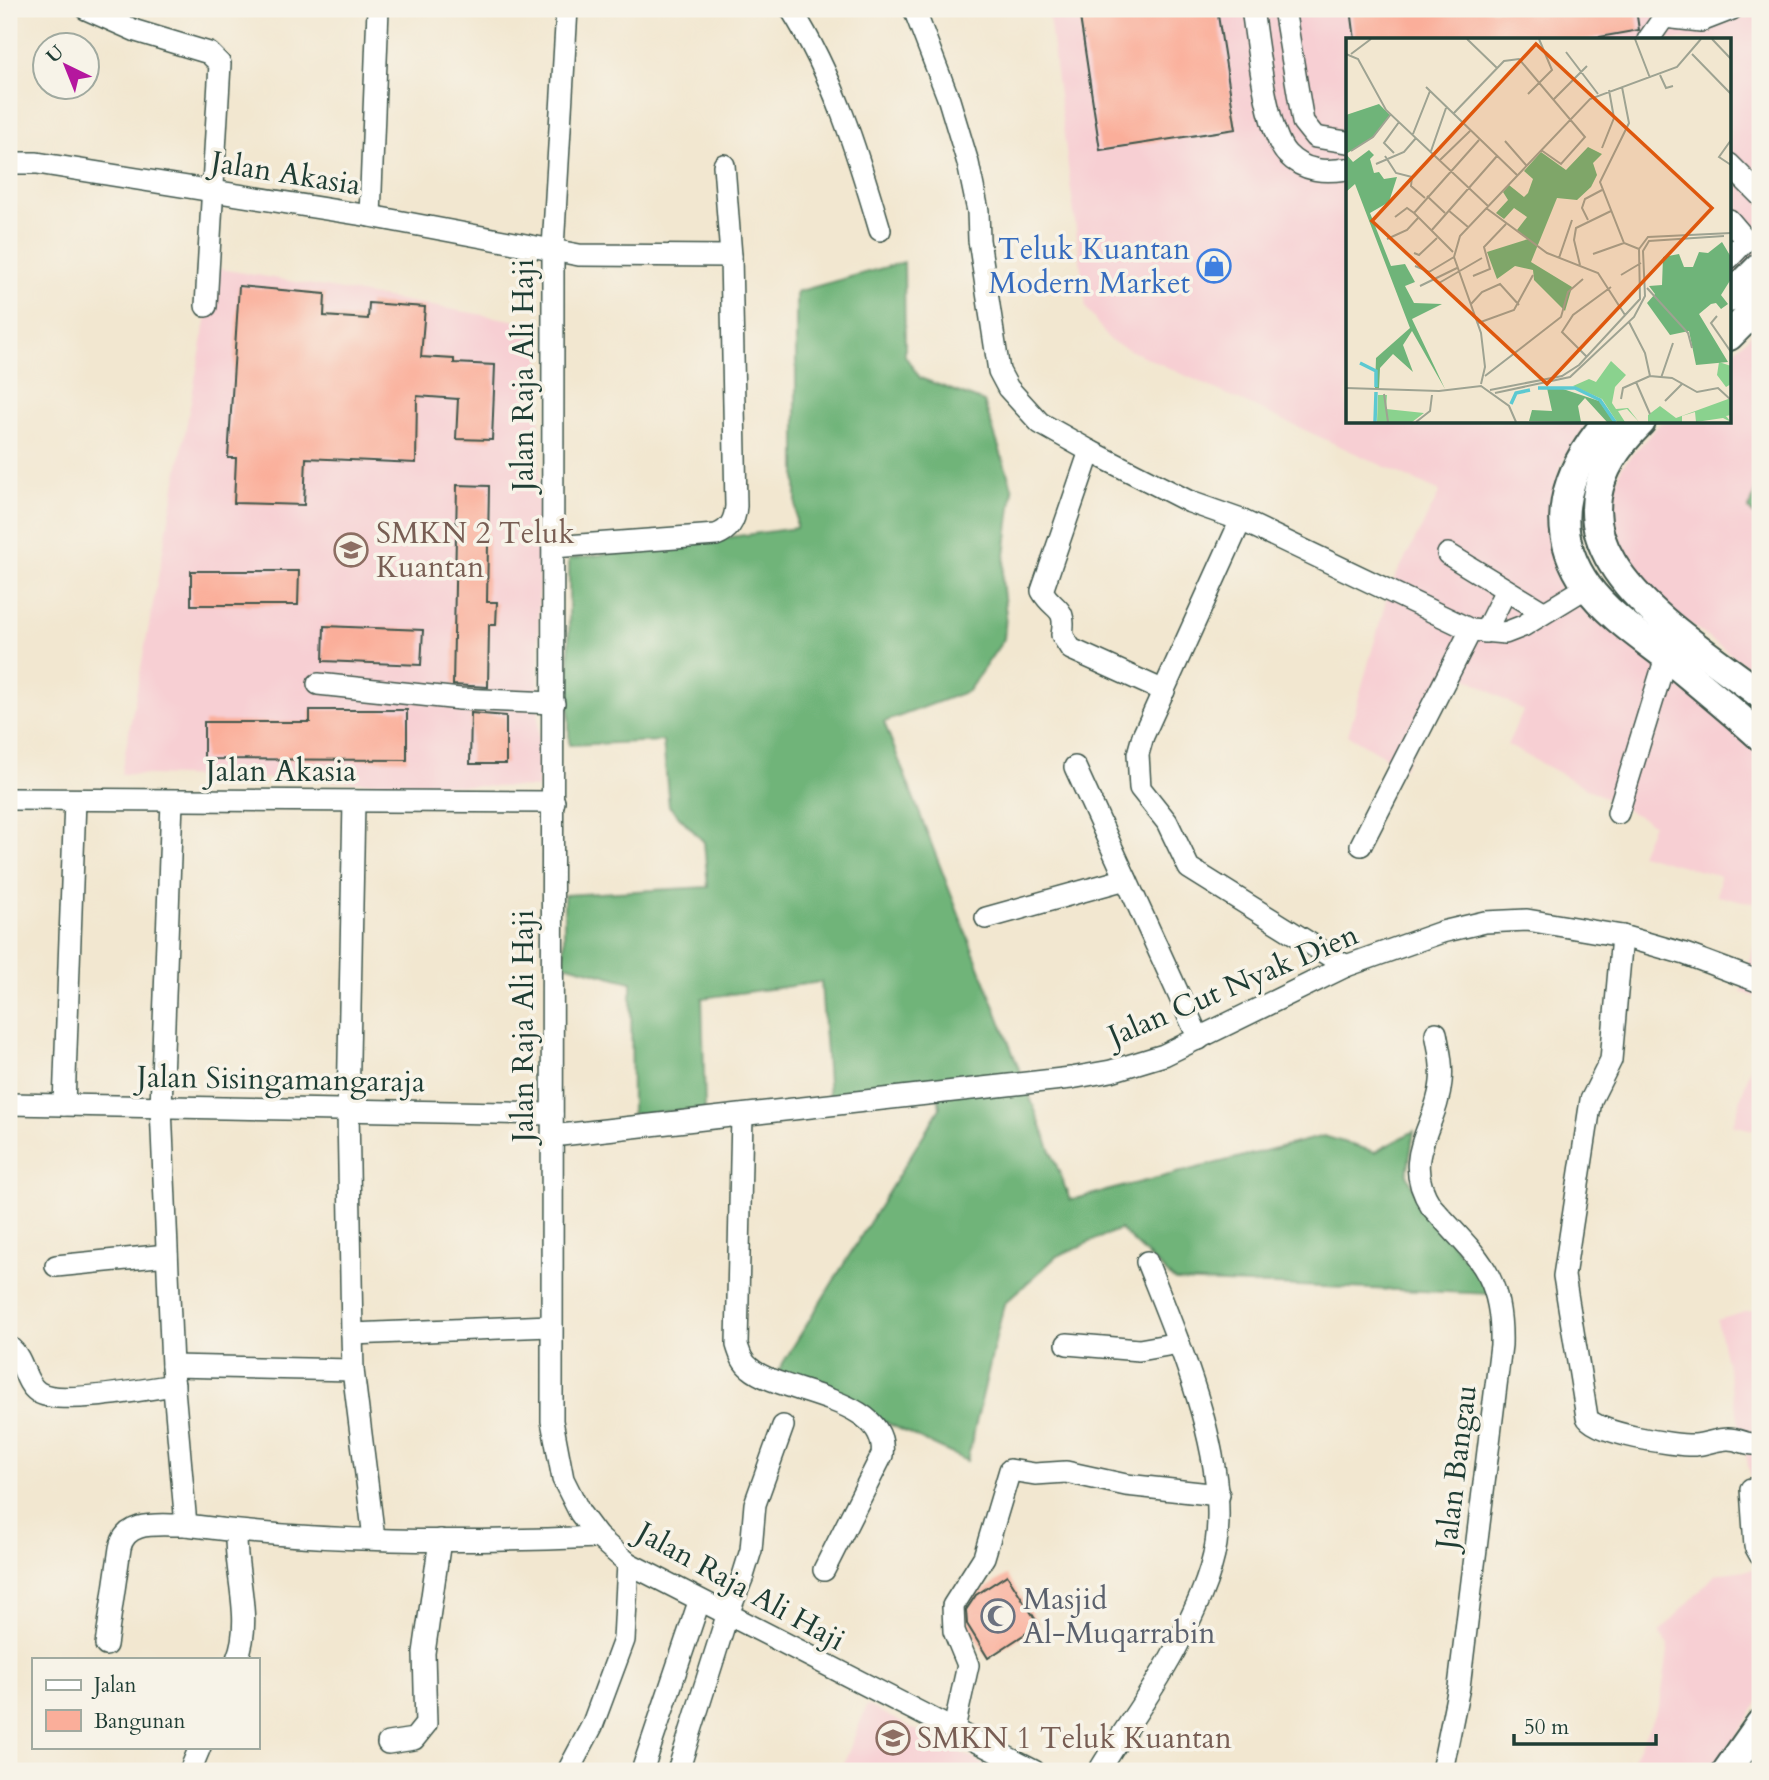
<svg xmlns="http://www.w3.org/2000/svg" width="1769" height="1780" font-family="Cardo,serif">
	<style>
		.built { fill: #f7cfd3 }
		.forest { fill: #6fb479; stroke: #477856; stroke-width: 2 }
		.building { fill: #faae9a }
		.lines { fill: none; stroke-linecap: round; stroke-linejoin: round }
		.minor-casing { stroke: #3f564b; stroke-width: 24 }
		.major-casing { stroke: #3f564b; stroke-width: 32 }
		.minor { stroke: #fff; stroke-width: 21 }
		.major { stroke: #fff; stroke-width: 28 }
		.labels { text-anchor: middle; stroke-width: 7; stroke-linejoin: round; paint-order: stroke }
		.street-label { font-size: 30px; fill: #1f3d34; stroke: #f7f3e8 }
		.shop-label { font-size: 30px; fill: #366cbe; stroke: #f7f3e8; text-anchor: end }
		.education-label { font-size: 30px; fill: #785e54; stroke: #f7f3e8; text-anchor: start }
		.worship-label { font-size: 30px; fill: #5b616d; stroke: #f7f3e8; text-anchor: start }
		.inset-river { fill: none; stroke: #5cc9d1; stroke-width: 3.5 }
		.inset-road { fill: none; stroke: #9ea392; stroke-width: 2 }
		.view { fill: #de580e; fill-opacity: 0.15; stroke: #de580e; stroke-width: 3.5 }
		.inset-edge { fill: none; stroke: #1f3d34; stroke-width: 3.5 }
	</style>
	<rect width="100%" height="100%" fill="#f7f3e8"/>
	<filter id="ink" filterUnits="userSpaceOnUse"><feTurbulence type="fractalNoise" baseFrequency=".0143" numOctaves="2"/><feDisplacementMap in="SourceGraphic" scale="14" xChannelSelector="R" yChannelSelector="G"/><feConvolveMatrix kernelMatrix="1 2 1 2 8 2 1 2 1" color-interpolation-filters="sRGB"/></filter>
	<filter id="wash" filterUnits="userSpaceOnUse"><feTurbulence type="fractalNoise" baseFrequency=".00686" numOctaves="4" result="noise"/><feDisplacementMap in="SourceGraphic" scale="28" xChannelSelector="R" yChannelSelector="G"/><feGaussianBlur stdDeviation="1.57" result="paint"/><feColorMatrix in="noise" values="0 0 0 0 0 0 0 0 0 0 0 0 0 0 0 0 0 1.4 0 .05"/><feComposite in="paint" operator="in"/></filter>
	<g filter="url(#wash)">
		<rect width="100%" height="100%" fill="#f2e7d0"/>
		<g class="built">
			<path d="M1048 9H1760V251L1729 281V40H1347V422H1588L1561 465 1555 490 1550 542 1575 596 1760 747V904L1717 896 1720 876 1640 854 1653 824 1507 745 1523 711 1453 669 1404 768 1348 735 1390 587 1440 492 1110 341 1086 308Z"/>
			<path d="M216 268 540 325 538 788 121 774Z"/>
			<path d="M1760 325V479L1749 509 1760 522V676L1655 598 1626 570 1609 520 1612 495 1622 466 1661 422H1729V356Z"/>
			<path d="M1760 926V998L1741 992Z"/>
			<path d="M1760 1034V1132L1733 1125Z"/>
			<path d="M1760 1308V1521L1717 1320Z"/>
			<path d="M1760 1568V1700L1714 1771H1627L1660 1705 1669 1644 1659 1633 1716 1574Z"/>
			<path d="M867 1705 997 1771H841Z"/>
		</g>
		<g class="forest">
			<path d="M904 262 905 356 920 378 984 402 1013 490 1002 580 1006 615 1004 639 968 691 884 722 1070 1200 1324 1136 1375 1152 1414 1131 1407 1174 1418 1199 1492 1294 1175 1281 1120 1229 1057 1256 1004 1304 967 1461 778 1371 940 1108 937 1087 829 1097 821 982 702 998 705 1109 632 1114 631 982 564 964V895L708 887 704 842 669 806 663 741 569 745V559L796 528V292Z"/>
			<path d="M1760 479V522L1749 509Z"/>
		</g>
		<g id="blocks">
			<g class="building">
				<path d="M1137 9H1217L1236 129 1100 150 1080 17Z"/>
				<path d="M1351 9H1636L1639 30 1583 40H1355Z"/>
				<path d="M239 286 325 294 324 316 368 319 369 303 425 307 421 357 454 359V363L495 365 492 440 456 439 458 399 417 396 416 463 306 458 304 505 234 503 236 458H228Z"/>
				<path d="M457 485 489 486 487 602H497L496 625H489L488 687 453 685Z"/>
				<path d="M191 571H299L298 605H191Z"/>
				<path d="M324 626 423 630 421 665 323 661Z"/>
				<path d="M310 710H407V760L204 759V722H310Z"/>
				<path d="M471 713 506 716V764H470Z"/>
				<path d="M1007 1575 1039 1625 988 1658 967 1624 966 1610 976 1595Z"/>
			</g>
		</g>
	</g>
	<g filter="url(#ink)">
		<use href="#blocks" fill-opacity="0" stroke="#3f564b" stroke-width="2"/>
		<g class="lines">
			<defs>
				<g id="minor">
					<path d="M86 9 136 31 209 53 220 64 206 306"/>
					<path d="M567 9 553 248 552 1421 563 1479 580 1513 598 1537 628 1563 1034 1771"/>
					<path d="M791 9C834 77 857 152 880 230"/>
					<path d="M914 9 949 100 968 163 978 211 979 240 999 371 1008 388 1040 423 1090 451 1190 502 1241 520 1471 630 1505 633 1523 626 1587 587"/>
					<path d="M1252 9C1257 41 1266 132 1287 154 1304 172 1325 172 1347 169"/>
					<path d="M1284 9 1303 122 1315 137 1347 142"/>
					<path d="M1664 17 1701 21 1732 9"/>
					<path d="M1648 40 1664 17 1663 9"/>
					<path d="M9 163H37L370 216 579 255 731 256 736 506C735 520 730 530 716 535L553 547"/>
					<path d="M1729 164 1760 195"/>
					<path d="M724 165 731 256"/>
					<path d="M370 216 378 9"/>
					<path d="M1729 220 1746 240 1729 258"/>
					<path d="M1090 451 1042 591C1054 612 1067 605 1062 635L1071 649 1164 691"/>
					<path d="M1241 520 1143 736 1138 754 1140 788 1167 822 1189 868 1346 966"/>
					<path d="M1448 554 1543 612"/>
					<path d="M1485 632 1506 590"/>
					<path d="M318 684 460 699 554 703"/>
					<path d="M1075 767 1199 1039"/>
					<path d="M9 799 554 802"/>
					<path d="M172 801 161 1107 172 1366 186 1525C322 1543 461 1543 598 1537"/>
					<path d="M354 801 348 1110 352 1334 353 1370 374 1538"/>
					<path d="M1618 813 1666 657"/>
					<path d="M1361 845 1471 630"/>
					<path d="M986 918 1126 879"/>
					<path d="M1622 936 1611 1060 1591 1100 1564 1276 1587 1417C1593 1433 1676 1446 1695 1445 1706 1444 1717 1439 1728 1439 1740 1439 1748 1446 1760 1444"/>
					<path d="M1436 1033C1439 1049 1443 1065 1441 1082 1437 1128 1399 1157 1431 1206 1476 1257 1503 1272 1501 1345L1459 1687 1442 1771"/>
					<path d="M9 1104 552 1114"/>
					<path d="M64 1105 75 800"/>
					<path d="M742 1115 737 1345C740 1354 742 1362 750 1368 779 1394 890 1397 882 1455L824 1570"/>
					<path d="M552 1136 1071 1078 1111 1071 1164 1055 1346 966 1442 932 1485 922 1527 920 1622 936 1685 954 1760 982"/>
					<path d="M56 1266 167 1255"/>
					<path d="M352 1334 550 1326"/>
					<path d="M1067 1344 1139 1350 1179 1343"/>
					<path d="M9 1347C25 1359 23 1382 38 1392 57 1406 148 1389 174 1385"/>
					<path d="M172 1366 353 1370"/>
					<path d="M1751 1489 1755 1546 1760 1555"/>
					<path d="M236 1534C235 1574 253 1621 237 1659"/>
					<path d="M106 1645 120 1548C126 1518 162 1526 186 1525"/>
					<path d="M953 1733 968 1665 954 1631 953 1606 984 1557 1010 1470 1035 1474 1066 1472 1126 1485 1219 1495"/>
					<path d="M388 1743 414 1739 426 1724 424 1653 440 1540"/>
					<path d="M190 1771 200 1747"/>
					<path d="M568 1771 592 1726 624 1640 628 1563"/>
					<path d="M642 1771 699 1602"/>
					<path d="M678 1771 727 1616 743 1576 751 1550 755 1504 783 1426"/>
					<path d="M1099 1771C1124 1729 1156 1688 1178 1644 1193 1614 1211 1578 1216 1544 1229 1457 1179 1343 1147 1262"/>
				</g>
				<g id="major">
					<path d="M1729 298 1760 267"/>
					<path d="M1729 336 1760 305"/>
					<path d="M1607 422C1565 471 1546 528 1587 586 1607 614 1640 636 1667 657 1698 683 1730 709 1760 736"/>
					<path d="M1641 422C1520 541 1672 627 1760 694"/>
					<path d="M1727 1771 1760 1724"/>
				</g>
			</defs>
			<use href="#minor" class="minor-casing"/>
			<use href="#major" class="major-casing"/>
			<use href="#minor" class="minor"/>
			<use href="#major" class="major"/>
		</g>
	</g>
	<defs>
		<symbol id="shop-ring" viewBox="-11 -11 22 22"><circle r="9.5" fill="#f7f3e8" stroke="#3f7fe0" stroke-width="1.5"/><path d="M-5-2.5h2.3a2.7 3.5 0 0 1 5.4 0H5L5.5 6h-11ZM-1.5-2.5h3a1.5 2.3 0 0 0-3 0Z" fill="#3f7fe0"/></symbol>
		<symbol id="school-ring" viewBox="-11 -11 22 22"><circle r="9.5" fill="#f7f3e8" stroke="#8d6e63" stroke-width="1.5"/><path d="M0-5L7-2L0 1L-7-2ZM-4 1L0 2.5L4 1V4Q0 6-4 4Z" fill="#8d6e63"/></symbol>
		<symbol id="mosque-ring" viewBox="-11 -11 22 22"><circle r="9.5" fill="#f7f3e8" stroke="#6b7280" stroke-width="1.5"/><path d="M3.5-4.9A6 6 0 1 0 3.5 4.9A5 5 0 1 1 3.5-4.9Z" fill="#6b7280"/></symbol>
	</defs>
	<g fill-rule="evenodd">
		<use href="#shop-ring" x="1195" y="247" width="38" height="38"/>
		<use href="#school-ring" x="332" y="531" width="38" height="38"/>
		<use href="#mosque-ring" x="979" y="1597" width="38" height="38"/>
		<use href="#school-ring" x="874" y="1719" width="38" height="38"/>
	</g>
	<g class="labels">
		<g class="street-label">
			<text transform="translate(286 173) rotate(9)" y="10">Jalan Akasia</text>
			<text transform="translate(523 375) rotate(-90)" y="10">Jalan Raja Ali Haji</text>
			<text x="281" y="781">Jalan Akasia</text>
			<text transform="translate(1233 985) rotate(-23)" y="10">Jalan Cut Nyak Dien</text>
			<text transform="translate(523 1026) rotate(-90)" y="10">Jalan Raja Ali Haji</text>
			<text transform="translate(281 1079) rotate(1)" y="10">Jalan Sisingamangaraja</text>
			<text transform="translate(1456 1467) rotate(-83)" y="10">Jalan Bangau</text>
			<text transform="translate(741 1586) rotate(29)" y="10">Jalan Raja Ali Haji</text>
		</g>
		<g class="shop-label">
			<text x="1190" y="259">Teluk Kuantan<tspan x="1190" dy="34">Modern Market</tspan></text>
		</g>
		<g class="education-label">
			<text x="376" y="543">SMKN 2 Teluk<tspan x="376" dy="34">Kuantan</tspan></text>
			<text x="917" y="1748">SMKN 1 Teluk Kuantan</text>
		</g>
		<g class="worship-label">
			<text x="1023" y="1609">Masjid<tspan x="1023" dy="34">Al-Muqarrabin</tspan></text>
		</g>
	</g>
	<g transform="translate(1346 38)">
		<rect width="385" height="385" fill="#f2e7d0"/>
		<path d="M265 323 280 337 269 349 266 365 270 371 282 370 293 384 281 371 272 373 279 384H271L256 361 227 348 243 341 250 344ZM373 324 385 328V346L380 349 371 337ZM32 357H41L40 371 78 375 66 384H31ZM385 360V377L380 378 385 384 377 380 350 384 349 374 336 378V384H302V377L314 368 330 380Z" fill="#8ad28e"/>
		<path d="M33 66 44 77 27 99 0 116 7 124 23 112 28 117 24 121 28 135 33 134 38 141 51 139 43 164 24 175 45 228 59 226 69 244 59 248 68 265 96 266 66 281 99 351 66 293 57 307 67 334 47 316 34 330 33 351 29 350 30 320 64 290 9 146 0 154V77ZM242 109 256 116 247 125 251 137 245 149 231 162 211 160 185 224 226 249 219 273 188 242 187 232 169 228 151 241 141 214 182 201 171 192 181 179 168 170 158 181 150 175 162 162 157 154 163 147 178 159 182 155 187 141 178 133 195 114 220 132ZM376 204 385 219V241L375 257 382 266 375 271 370 265 365 266 353 276 382 324 350 327 343 293 324 297 301 265 309 256 303 248 316 247 317 219 333 216 338 229H347L353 214 362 215ZM211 349 253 363 268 384H261L239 360 232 368 235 384 183 383 186 372 206 373 201 350Z" fill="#6fb479"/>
		<path class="inset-river" d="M14 325 30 333V349M192 350H229L254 362 269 384M165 366 170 355 184 352M29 384 30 354"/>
		<path class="inset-road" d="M121 1 151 30M289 1 304 40M366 1 385 21M220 14 252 56M0 16 12 21 40 72 142 168M5 16 25 1M346 16 385 56M314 37 320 50 327 48M80 49 171 137M276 49 283 85 254 144 278 205 293 211M182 56 206 32 193 1M207 62 241 28M107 76 158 23 173 21 239 99 215 126 195 112M67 96 84 53M385 102 373 119 385 127M159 103 180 127M256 110 268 80 263 52M5 113 27 99 45 76M85 113 100 70M48 115 38 105 53 84M39 118 50 135 66 139 65 148 79 160M94 122 124 93M30 126 58 114 70 100M81 158 99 175M140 170 201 215 252 235 279 277M102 172 122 189M49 179 61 170 68 175M242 182 236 170 239 161 256 152M85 193 151 118M41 201 61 192 72 180M107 214 68 175 133 102M68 215 73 217 91 200M247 216 278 205M213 220 226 182M234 227 228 202 230 190 265 173M69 228 83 234 108 219M275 237 295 225M127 238 144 231 138 209 160 186M93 245 136 220M74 248 111 230M301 250 342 295 346 310M125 266 136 254 154 246 173 267M371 278 365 285 385 314M283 284 299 315 304 338 326 340 351 354 372 350 385 362M132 285 168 272 187 237M240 318 216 294 227 277 265 249M139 338 215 279 222 254 237 241M315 340 327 305M290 344 304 376M135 346 139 329 135 295 108 219 114 198 244 61 331 29 355 1M0 350 93 353 135 348 163 368 170 384M144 352 216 338 233 327 294 261 293 211 302 199 385 195M149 355 224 339 288 279 299 258 297 213 303 203 378 198M38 356 42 384M275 361 277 350 304 338M319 363 336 346M70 384 84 373 86 357"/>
		<path class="view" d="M190 6 366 170 201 346 26 183Z"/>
		<rect width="385" height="385" class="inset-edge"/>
	</g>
	<rect width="1769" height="1780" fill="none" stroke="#f7f3e8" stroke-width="35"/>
	<rect x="32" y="1658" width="228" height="91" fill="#f7f3e8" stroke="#a1aaa0" stroke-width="2"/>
	<rect x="46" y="1680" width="35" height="10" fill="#ffffff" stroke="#a1aaa0" stroke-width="2"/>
	<text x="94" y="1692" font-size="21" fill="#1f3d34">Jalan</text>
	<rect x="46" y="1710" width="35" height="21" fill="#faae9a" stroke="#a1aaa0" stroke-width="2"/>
	<text x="94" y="1728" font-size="21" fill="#1f3d34">Bangunan</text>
	<g transform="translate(66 66) rotate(317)"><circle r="33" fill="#f7f3e8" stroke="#a1aaa0" stroke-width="2"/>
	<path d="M0-5L12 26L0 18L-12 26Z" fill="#b5179e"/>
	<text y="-10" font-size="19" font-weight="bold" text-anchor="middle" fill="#1f3d34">U</text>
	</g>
	<path d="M1514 1734v10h142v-10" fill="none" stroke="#1f3d34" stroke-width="3.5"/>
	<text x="1524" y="1734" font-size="21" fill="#1f3d34" stroke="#f7f3e8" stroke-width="5" paint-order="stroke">50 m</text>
</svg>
